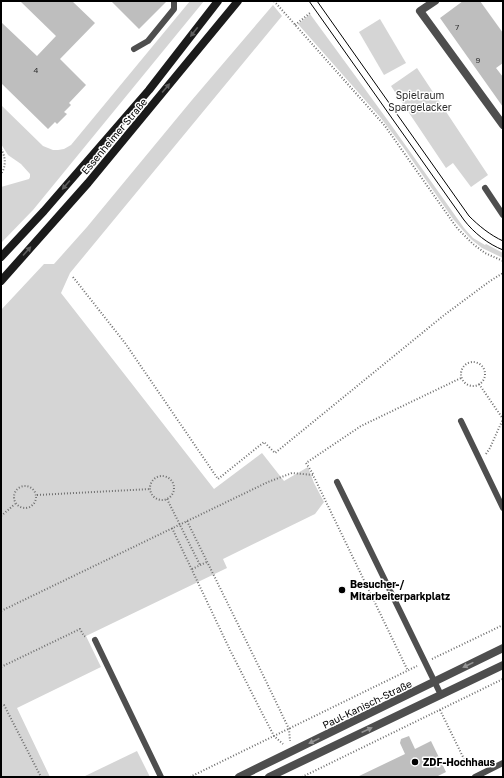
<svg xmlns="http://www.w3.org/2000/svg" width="504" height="778" font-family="'Golos Text',sans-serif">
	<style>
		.green { fill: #d5d5d5 }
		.building { fill: #bebebe }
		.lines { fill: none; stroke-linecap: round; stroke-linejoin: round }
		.path { stroke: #707070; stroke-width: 2; stroke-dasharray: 1 2; stroke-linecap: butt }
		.lane { stroke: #4e4e4e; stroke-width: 6 }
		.street { stroke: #4e4e4e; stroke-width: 8 }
		.secondary { stroke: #1b1b1b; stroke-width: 8 }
		.tram { stroke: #000; stroke-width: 1 }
		.oneway { fill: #5f5f5f }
		.oneway2 { fill: #959595 }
		.poi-dot { fill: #000; stroke: #fff; stroke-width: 1.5 }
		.labels { text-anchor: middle; stroke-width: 3; stroke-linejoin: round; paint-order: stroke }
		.number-label { font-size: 8px; fill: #303030 }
		.park-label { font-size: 10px; fill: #2c2c2c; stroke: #fff }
		.street-label { font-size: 10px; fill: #000; stroke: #fff }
		.poi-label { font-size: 10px; font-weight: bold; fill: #000; stroke: #fff; text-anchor: start }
	</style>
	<rect width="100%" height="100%" fill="#fff"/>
	<g class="green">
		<path d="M190 1H204L33 210 1 243V187L29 179 30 177V174L21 164 8 155 1 144V105L43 146 53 150H58L64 149 71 145Z"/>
		<path d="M273 5 282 16 70 273 61 293 214 489 262 453 284 481 308 467 314 483 324 502 315 514 223 559 227 568 86 636 101 667 17 708 50 777H1V310L44 264H54L87 227 192 100Z"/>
		<path d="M310 14 389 122 464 228 473 238 485 245 486 244 503 253V258L482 248 472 240 467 235 453 219 403 147 380 117 298 24Z"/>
		<path d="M380 19 406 63 384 75 359 32Z"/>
		<path d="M417 68 488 175 471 187 453 163 446 168 391 86Z"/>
		<path d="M137 751 150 777H83Z"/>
	</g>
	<g class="building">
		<path d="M20 1H72L95 23 60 59 86 85 69 103 71 105 64 112 67 114 57 124 55 122 48 129 1 83V22L37 56 56 36Z"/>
		<path d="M111 1H167L139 29Z"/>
		<path d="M463 1H480L503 33V63L496 68 503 77V107L440 18Z"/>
		<path d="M409 736 415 749 431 741 446 772 436 777H357L405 754 400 743 401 739Z"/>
	</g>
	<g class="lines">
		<g class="path">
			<path d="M274 1 385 126 457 228 473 244 485 253 503 261"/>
			<path d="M295 25 310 13"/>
			<path d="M1 149C6 157 6 167 1 174"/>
			<path d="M73 277 125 343 218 479 264 442 275 453 443 316 490 281 503 273"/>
			<circle cx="473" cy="374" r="12"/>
			<path d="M479 384 503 419"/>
			<path d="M486 454 490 448 503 419"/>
			<path d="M313 474 306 463 361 426 461 378"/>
			<circle cx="162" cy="488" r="12"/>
			<circle cx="25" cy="497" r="11"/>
			<path d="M37 495 151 489"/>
			<path d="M167 499 200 565"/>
			<path d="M1 516 15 504"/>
			<path d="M187 521 262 673 289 729 290 741"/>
			<path d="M172 528 230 650 262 713 274 736 283 744"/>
			<path d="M192 569 207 562"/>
			<path d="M1 611 268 482 292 473 313 475 408 671"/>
			<path d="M432 659 503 625"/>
			<path d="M1 667 80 629 84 636 87 637"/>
			<path d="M1 706 4 705 41 777"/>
			<path d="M440 710 464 759"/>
			<path d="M190 777 417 666"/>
			<path d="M302 777 503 679"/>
		</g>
		<g class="lane">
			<path d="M134 49 148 41 174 9V1"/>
			<path d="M485 188 503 215"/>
			<path d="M461 421 503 508"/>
			<path d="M337 482 441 695"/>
			<path d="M95 640 161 777"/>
			<path d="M475 777 503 763"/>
		</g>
		<g class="street">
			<path d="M435 1 420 11 503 125"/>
			<path d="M239 777 503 648"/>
			<path d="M269 777 503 665"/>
		</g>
		<g class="secondary">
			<path d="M1 257 44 211 149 90 218 1"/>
			<path d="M1 281 88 183 238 1"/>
		</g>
		<g class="tram">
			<path d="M309 1 464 220C474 233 488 244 503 250"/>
			<path d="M317 1 469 216C479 226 490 235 503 241"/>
		</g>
	</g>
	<defs><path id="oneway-solid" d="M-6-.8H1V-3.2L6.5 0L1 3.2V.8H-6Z"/></defs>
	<g class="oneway">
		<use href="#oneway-solid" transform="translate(194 32) rotate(128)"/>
		<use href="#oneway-solid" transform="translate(166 88) rotate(-50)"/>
		<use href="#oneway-solid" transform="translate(66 185) rotate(131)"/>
		<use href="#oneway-solid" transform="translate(27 251) rotate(-48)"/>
	</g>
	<g class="oneway2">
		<use href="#oneway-solid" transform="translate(468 665) rotate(154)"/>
		<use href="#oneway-solid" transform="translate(367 730) rotate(-25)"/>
		<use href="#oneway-solid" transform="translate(314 741) rotate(154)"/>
	</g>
	<g class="poi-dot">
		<circle cx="342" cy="590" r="4"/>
		<circle cx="415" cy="762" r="4"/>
	</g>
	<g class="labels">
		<g class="number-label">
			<text x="457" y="30">7</text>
			<text x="478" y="63">9</text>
			<text x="36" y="73">4</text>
		</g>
		<g class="park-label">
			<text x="420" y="99">Spielraum<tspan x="420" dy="12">Spargelacker</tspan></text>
		</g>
		<g class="street-label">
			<text transform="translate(114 136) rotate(-50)" y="4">Essenheimer Straße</text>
			<text transform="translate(367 704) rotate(-26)" y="4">Paul-Kanisch-Straße</text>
		</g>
		<g class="poi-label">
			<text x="350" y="588">Besucher-/<tspan x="350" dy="12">Mitarbeiterparkplatz</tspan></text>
			<text x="423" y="766">ZDF-Hochhaus</text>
		</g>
	</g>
	<rect width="504" height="778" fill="none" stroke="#000000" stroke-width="4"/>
</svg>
